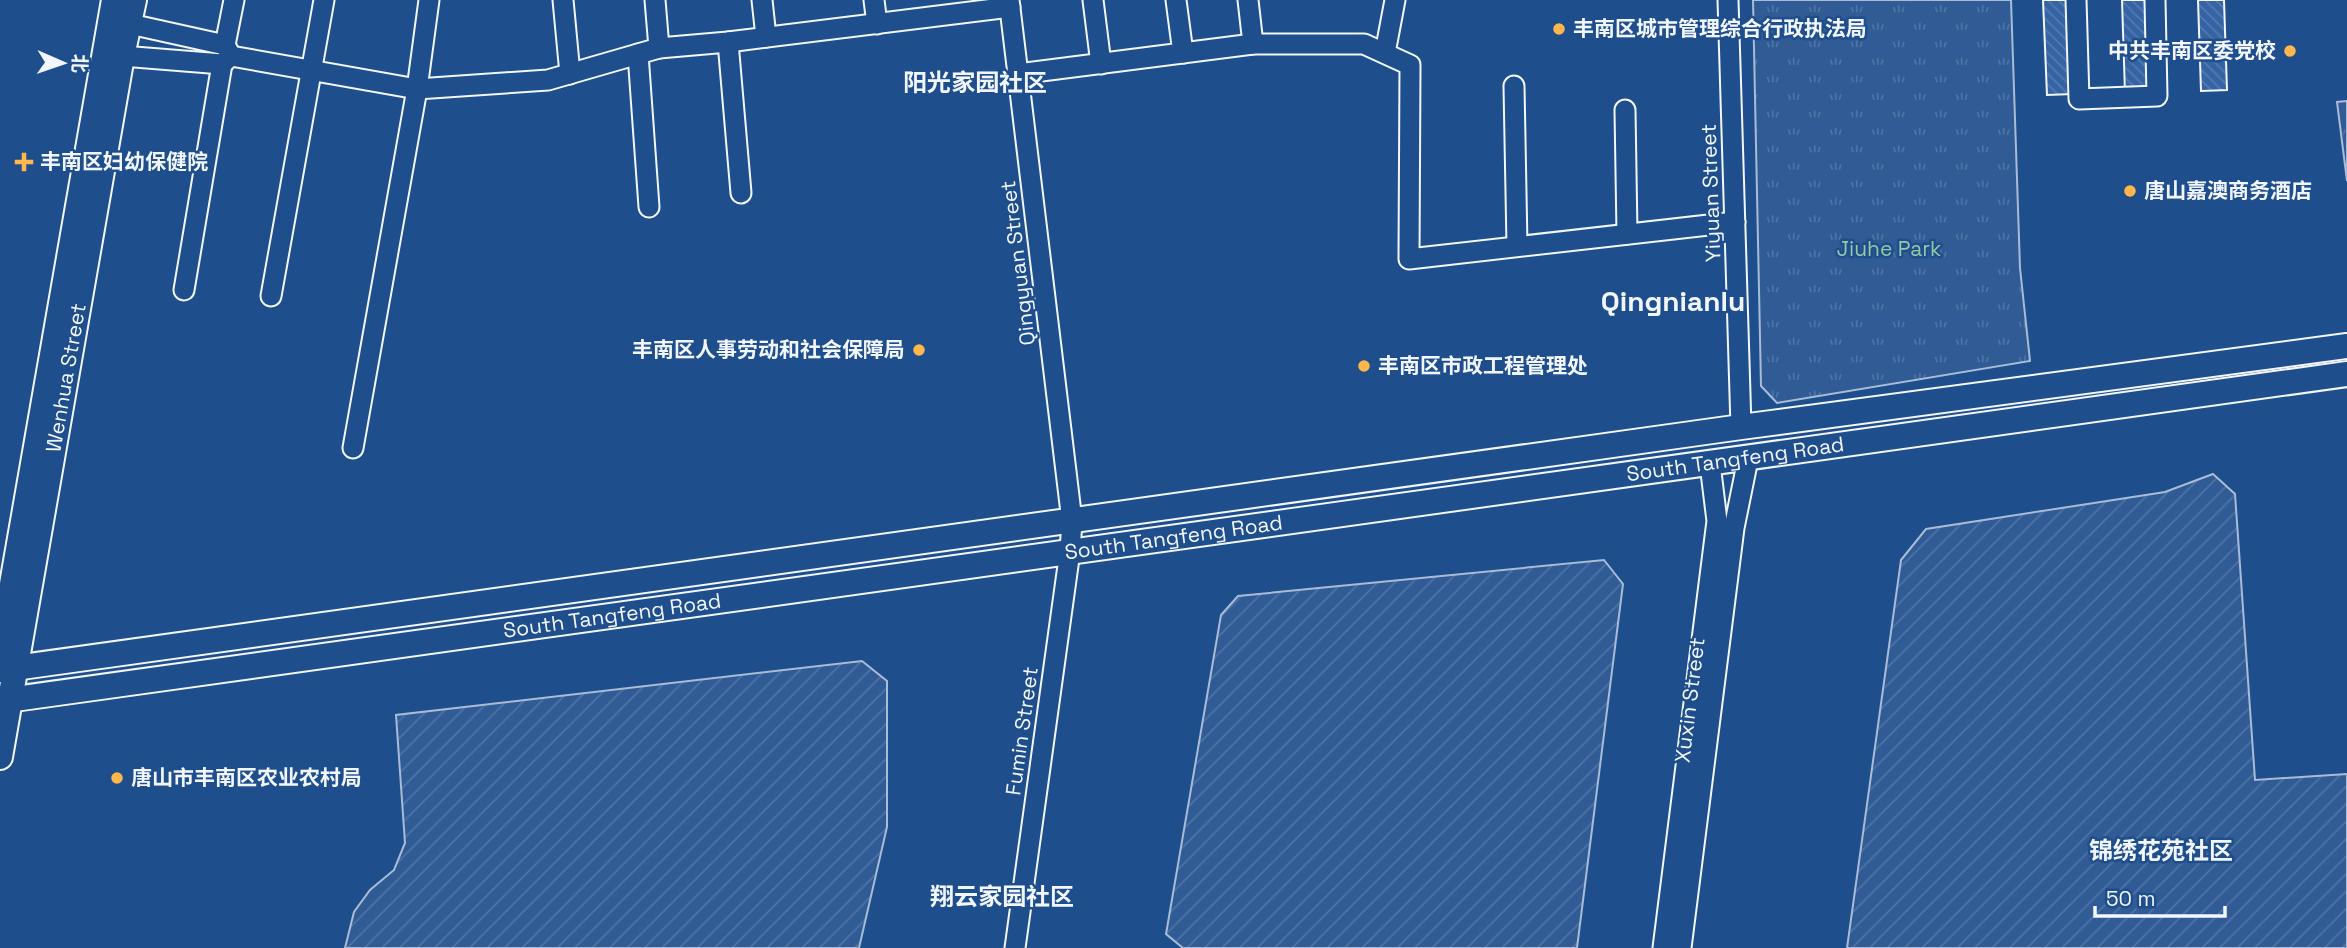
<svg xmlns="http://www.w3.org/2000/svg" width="2347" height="948" font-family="'Space Grotesk','Noto Sans SC',sans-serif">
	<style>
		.park { fill: url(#park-tufts); stroke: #a8bbd7; stroke-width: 2 }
		.garden { fill: url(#garden-furrows); stroke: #a8bbd7; stroke-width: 2 }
		.building { fill: url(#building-back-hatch); stroke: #f2f6ff; stroke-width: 2 }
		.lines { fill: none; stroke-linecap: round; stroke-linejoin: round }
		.minor-casing { stroke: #f2f6ff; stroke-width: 23 }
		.major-casing { stroke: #f2f6ff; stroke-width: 28 }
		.minor { stroke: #1f4e8c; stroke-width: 19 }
		.major { stroke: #1f4e8c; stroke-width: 24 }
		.poi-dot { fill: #ffb74d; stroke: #1f4e8c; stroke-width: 2.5 }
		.labels { text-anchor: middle; stroke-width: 5; stroke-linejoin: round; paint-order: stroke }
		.poi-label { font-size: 21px; font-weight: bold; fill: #f2f6ff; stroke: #1f4e8c; text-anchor: start }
		.street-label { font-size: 21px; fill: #f2f6ff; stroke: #1f4e8c }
		.park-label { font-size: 21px; fill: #97c8a6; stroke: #1f4e8c }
		.quarter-label { font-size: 24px; font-weight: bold; fill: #f2f6ff; stroke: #1f4e8c }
		.district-label { font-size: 28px; font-weight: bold; fill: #f2f6ff; stroke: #1f4e8c }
	</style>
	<defs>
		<pattern id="park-tufts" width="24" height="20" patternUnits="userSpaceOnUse" patternTransform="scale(1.75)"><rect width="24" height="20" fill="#305b95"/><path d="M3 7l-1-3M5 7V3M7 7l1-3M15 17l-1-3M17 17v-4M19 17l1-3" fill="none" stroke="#4e73a5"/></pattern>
		<pattern id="garden-furrows" width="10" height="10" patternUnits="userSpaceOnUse" patternTransform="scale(1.75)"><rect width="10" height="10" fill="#305b95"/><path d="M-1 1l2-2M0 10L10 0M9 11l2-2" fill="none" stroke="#4e73a5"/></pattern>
		<pattern id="building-back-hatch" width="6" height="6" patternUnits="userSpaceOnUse" patternTransform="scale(1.75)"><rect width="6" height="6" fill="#3563a3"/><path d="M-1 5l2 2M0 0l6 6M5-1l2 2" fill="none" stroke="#537ab1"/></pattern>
	</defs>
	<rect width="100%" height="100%" fill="#1f4e8c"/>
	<g class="park">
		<path d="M1753 0H2011L2020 268 2030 361 1777 403 1761 386Z"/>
		<path d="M2347 101V181L2337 102Z"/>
	</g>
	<g class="garden">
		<path d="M2213 474 2235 494 2255 780 2347 774V948H1847L1901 560 1926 529 2165 492Z"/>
		<path d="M1604 560 1623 584 1577 948H1183L1166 934 1221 615 1238 596Z"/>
		<path d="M862 661 887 681V827L859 948H345L354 912 370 890 394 870 405 843 396 715Z"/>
	</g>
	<g class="building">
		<path d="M2043 0H2070L2073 94 2047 95Z"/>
		<path d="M2122 0H2149L2152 92 2125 93Z"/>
		<path d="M2198 0H2224L2227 90 2201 91Z"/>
	</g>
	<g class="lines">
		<defs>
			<g id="minor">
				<path d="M563 0 570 74"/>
				<path d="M655 0 659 48"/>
				<path d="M762 0 766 37"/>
				<path d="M874 0 877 24"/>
				<path d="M1009 0 1072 521 1070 551 1015 948"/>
				<path d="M1093 0 1101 64"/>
				<path d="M1176 0 1183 53"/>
				<path d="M1728 0 1741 427"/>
				<path d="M2076 0 2079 99 2157 96 2155 0"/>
				<path d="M728 42 741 193"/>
				<path d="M1253 44H1364L1410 65 1409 259 1735 222"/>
				<path d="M225 45 234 0"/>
				<path d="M1385 53 1395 0"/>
				<path d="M638 54 649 207"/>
				<path d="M122 56 222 64 231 56 225 45 130 24"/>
				<path d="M231 56 417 89 548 80 659 48 728 42 1010 7"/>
				<path d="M1018 74 1253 44 1248 0"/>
				<path d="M1514 86 1517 246"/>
				<path d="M1625 110 1627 234"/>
				<path d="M184 290 222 64"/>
				<path d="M271 296 324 0"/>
				<path d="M353 448 417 89 429 0"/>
				<path d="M1663 948 1717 521 1710 464"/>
				<path d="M1681 948 1734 528 1748 459"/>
			</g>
			<g id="major">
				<path d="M0 653 114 0"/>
				<path d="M0 670 1741 427 2347 346"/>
				<path id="s1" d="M0 701 2347 374"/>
				<path id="s2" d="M0 757 122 56 134 0"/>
			</g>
		</defs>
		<use href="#minor" class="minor-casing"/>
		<use href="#major" class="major-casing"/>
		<use href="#minor" class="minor"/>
		<use href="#major" class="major"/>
	</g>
	<g class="poi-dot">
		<circle cx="1559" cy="29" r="7"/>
		<circle cx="2290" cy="51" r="7"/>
		<path d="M20.5 151.5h7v7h7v7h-7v7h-7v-7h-7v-7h7z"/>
		<circle cx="2130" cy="191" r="7"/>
		<circle cx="919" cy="350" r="7"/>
		<circle cx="1364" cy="366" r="7"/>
		<circle cx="117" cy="778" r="7"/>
	</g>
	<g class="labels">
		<g class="poi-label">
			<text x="1573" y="36">丰南区城市管理综合行政执法局</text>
			<text x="2276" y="58" text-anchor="end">中共丰南区委党校</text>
			<text x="40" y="169">丰南区妇幼保健院</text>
			<text x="2144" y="198">唐山嘉澳商务酒店</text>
			<text x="905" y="357" text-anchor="end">丰南区人事劳动和社会保障局</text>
			<text x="1378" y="373">丰南区市政工程管理处</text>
			<text x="131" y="785">唐山市丰南区农业农村局</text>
		</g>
		<g class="street-label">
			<text transform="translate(1711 193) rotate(-92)" y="7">Yiyuan Street</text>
			<text transform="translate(1018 263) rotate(-97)" y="7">Qingyuan Street</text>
			<text dy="7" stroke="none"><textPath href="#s2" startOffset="385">Wenhua Street</textPath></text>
			<text dy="7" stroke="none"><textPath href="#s1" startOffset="1752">South Tangfeng Road</textPath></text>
			<text dy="7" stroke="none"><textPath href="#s1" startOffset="1185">South Tangfeng Road</textPath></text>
			<text dy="7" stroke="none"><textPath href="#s1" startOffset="618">South Tangfeng Road</textPath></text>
			<text transform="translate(1690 700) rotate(-83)" y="7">Xuxin Street</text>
			<text transform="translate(1022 731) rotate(-82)" y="7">Fumin Street</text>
		</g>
		<g class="park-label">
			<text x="1889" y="256">Jiuhe Park</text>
		</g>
		<g class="quarter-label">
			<text x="975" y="91">阳光家园社区</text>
			<text x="2161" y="859">锦绣花苑社区</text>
			<text x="1002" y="905">翔云家园社区</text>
		</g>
		<g class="district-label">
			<text x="1673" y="311">Qingnianlu</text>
		</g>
	</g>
	<g transform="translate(63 63) rotate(92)" stroke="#1f4e8c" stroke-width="5" paint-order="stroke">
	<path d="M0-5L12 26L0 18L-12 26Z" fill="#f2f6ff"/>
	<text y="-10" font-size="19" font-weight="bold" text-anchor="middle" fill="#f2f6ff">北</text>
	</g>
	<path d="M2095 906v10h130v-10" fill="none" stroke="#f2f6ff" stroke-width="3.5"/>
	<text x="2106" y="906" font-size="21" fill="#f2f6ff" stroke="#1f4e8c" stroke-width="5" paint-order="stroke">50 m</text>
</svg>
